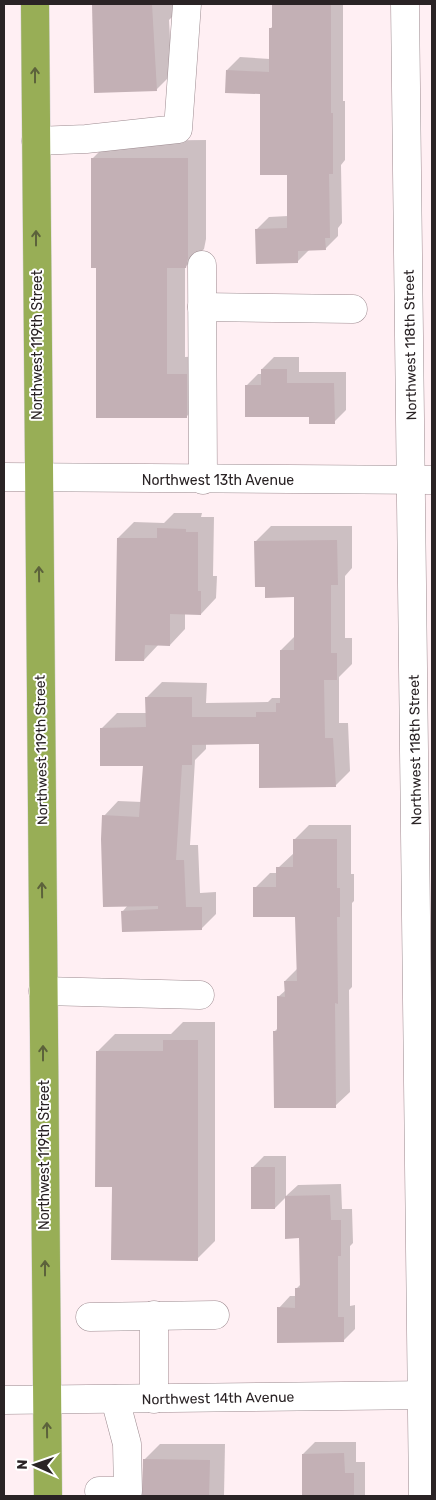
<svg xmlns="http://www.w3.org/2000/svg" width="436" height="1500" font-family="Rubik,sans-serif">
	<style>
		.shadow { fill: #0003 }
		.building { fill: #c3b0b5 }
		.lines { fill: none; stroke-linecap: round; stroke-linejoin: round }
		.minor-casing { stroke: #9d8b90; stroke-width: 29 }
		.highway-casing { stroke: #d4d3d3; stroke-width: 29 }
		.minor { stroke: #fff; stroke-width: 28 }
		.highway { stroke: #98ae56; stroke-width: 28 }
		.oneway { stroke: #5c623b }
		.labels { text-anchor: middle; stroke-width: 4; stroke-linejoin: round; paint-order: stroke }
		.street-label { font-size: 14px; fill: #2a2325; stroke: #fff }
	</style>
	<rect width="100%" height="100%" fill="#ffeff3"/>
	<g class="shadow">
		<path d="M94 4H185L169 20 172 74 156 90 95 92Z"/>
		<path d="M273 4H343V101H345V160L341 165 342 223 338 228V236L325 249H310L298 261 256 230 269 217 288 216V173L261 93 227 70 240 57 270 59V29L273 26Z"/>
		<path d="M206 140V239L204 249 185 267V357L204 356 205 398 187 416 97 267 92 159 110 141Z"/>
		<path d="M274 357H299V372H346V410L334 422 310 416 246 386 258 374H262V369Z"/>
		<path d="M174 513H202L201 517H214L213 576H217L216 598 201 614 185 613V629L170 645 159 644 144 660 118 538 134 522 164 523Z"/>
		<path d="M271 526H352V568L345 576V638H352V664L339 677V723H348L350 771 335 786 260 743H206V749L195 760 190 845H198L200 893 216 892V914L201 929 123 911 128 905 104 816 118 801 142 802 144 764 102 728 117 713H147V697L162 682 207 683 206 703 268 702 272 698H281V650L295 636V596L266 586 256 541Z"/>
		<path d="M309 825H351V874H354V901L352 903V987L349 990 350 1092 335 1106 274 1032 278 1028V997L286 990 285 981 298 968 297 916 255 888 270 873H278V868L294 853V840Z"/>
		<path d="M183 1022H215V1241L197 1259 113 1186 97 1052 115 1034H171Z"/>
		<path d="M264 1156H286V1196L298 1185 341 1184 342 1209H352L353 1243 350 1246V1306L355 1305V1329L343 1341 279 1308 290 1296H296V1289L301 1284 300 1237 286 1197 275 1208 252 1168Z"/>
		<path d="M315 1442H356V1462H365V1496H304L303 1454Z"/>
		<path d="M160 1444H225L224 1496H144V1460Z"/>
	</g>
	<g class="building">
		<path d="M92 4H152L157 91 94 93Z"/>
		<path d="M272 4H331V113H333V174H329L330 238H325L326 250 298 251V263L256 264 255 229 287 228V175H260V94L225 93 226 70 269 72V28H272Z"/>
		<path d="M91 158H188V258L186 268H167V374H187V418H96V268H91Z"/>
		<path d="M261 369H287V383H334L335 424H309V417H245V385H261Z"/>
		<path d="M157 528 186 529V532H198V591H201V615L170 614V646L145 645 144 661H115L117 538H157Z"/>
		<path d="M337 540 338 585H331V653H337V680H324L325 738H333L336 787 259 788V744L192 745V765H182L176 860H184L186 907H202V930L122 932 121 911 158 909V906L103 907 101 839 102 815 139 817 143 766H100V728L146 727 145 697H192V717H256V712H276V703H280V650H294V597L265 598V587H255L254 541Z"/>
		<path d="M293 839H337V888H340V917H337L338 1004 335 1003 336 1108H274L273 1031H277V996L285 997 284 981H297L295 917H253V887H276V867H293Z"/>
		<path d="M163 1040H198V1261L111 1260 112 1187H95L96 1051H163Z"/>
		<rect x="251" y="1167" width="24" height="42"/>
		<path d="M330 1195 331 1220H341V1256H338V1317H344V1342L277 1343V1307L295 1308V1288H300L299 1238 285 1239V1196Z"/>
		<path d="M344 1453 345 1473H354V1496H302V1454Z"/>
		<path d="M143 1459 210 1460 209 1496H142Z"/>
	</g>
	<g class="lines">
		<defs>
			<g id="minor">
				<path d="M405 4 423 1496"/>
				<path d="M36 141 86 139 178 129 187 4"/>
				<path d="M202 265 203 480"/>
				<path d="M202 307 353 309"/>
				<path d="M4 477 432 480"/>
				<path d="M43 991 200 995"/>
				<path d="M154 1315V1399"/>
				<path d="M90 1317 215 1315"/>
				<path d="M4 1400 432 1395"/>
				<path d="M99 1491H128L127 1444 115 1399"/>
			</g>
			<path id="highway" d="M35 4 48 1496"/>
		</defs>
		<use href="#minor" class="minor-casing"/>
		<use href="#highway" class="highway-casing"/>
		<use href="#minor" class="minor"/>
		<use href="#highway" class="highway"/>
	</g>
	<defs><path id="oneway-shaft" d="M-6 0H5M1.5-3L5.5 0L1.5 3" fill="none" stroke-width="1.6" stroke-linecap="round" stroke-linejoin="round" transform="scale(1.25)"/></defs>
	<g class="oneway">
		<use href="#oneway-shaft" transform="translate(35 75) rotate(-90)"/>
		<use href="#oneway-shaft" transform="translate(36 238) rotate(-90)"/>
		<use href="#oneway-shaft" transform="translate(39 574) rotate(-91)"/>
		<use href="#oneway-shaft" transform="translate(42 890) rotate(-91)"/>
		<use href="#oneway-shaft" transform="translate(43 1053) rotate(-90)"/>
		<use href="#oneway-shaft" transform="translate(45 1268) rotate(-90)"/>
		<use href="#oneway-shaft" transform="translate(47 1430) rotate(-91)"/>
	</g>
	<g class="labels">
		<g class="street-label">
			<text transform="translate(37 345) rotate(-90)" y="5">Northwest 119th Street</text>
			<text transform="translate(410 345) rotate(-91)" y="5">Northwest 118th Street</text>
			<text x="218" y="485">Northwest 13th Avenue</text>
			<text transform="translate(41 750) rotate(-91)" y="5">Northwest 119th Street</text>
			<text transform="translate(415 750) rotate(-91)" y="5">Northwest 118th Street</text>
			<text transform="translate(44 1155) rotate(-90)" y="5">Northwest 119th Street</text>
			<text transform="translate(218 1398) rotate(-1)" y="5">Northwest 14th Avenue</text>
		</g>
	</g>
	<rect width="436" height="1500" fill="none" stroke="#2a2325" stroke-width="10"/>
	<g transform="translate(35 1465) rotate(272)" stroke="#ffffff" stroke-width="4" paint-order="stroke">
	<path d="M0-4L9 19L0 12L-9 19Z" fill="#2a2325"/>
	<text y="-8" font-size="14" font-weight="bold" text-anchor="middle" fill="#2a2325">N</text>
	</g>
</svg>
